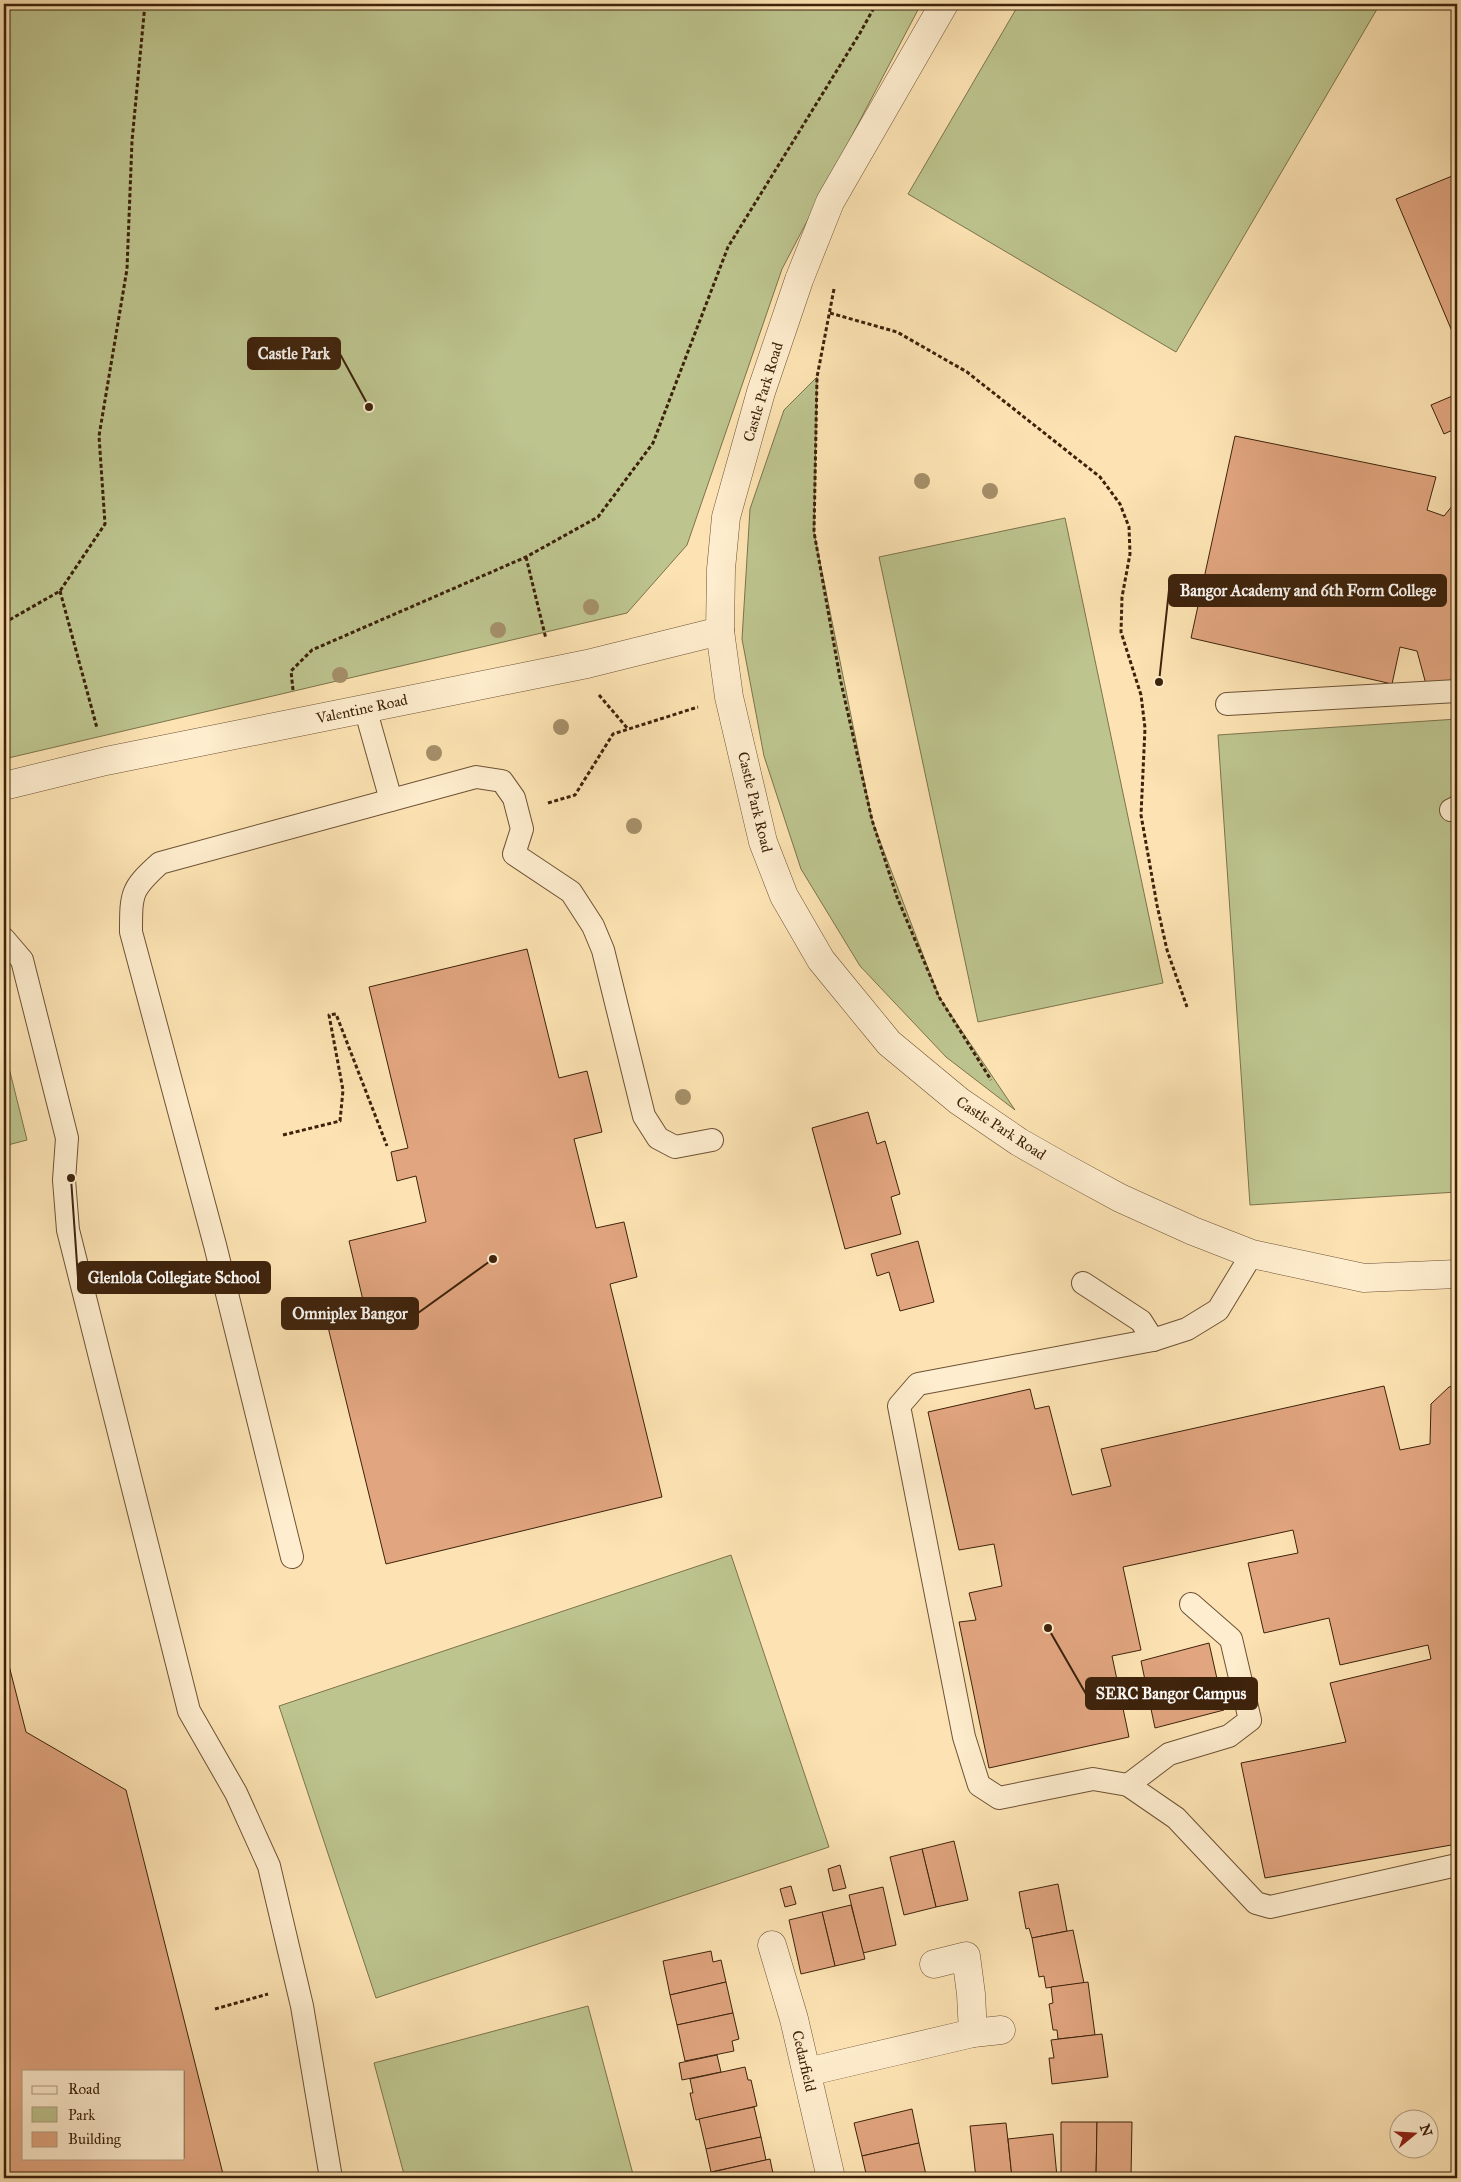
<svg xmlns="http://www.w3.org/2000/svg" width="1461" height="2182" font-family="'IM FELL Great Primer',serif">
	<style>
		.green { fill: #bdc48e; stroke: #7d734c }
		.building { fill: #e1a57f; stroke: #3d220b; fill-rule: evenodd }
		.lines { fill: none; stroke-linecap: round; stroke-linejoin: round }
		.lane-casing { stroke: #6d5235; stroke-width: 24 }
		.street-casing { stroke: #6d5235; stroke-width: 29 }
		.path { stroke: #3d220b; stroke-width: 3; stroke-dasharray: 4 2.5; stroke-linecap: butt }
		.lane { stroke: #feedce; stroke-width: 22 }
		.street { stroke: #feedce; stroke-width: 28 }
		.tree { fill: #a58f69 }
		.labels { text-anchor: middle; stroke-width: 5; stroke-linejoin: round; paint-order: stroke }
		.street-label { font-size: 15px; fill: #3d220b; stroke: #feedce }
		.leader { fill: none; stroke: #3d220b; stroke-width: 2 }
		.callout-dot { fill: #3d220b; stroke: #feedce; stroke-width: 2 }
		.callout { fill: #3d220b; stroke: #3d220b; stroke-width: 2 }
		.callout-label { font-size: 16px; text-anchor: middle; font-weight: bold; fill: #fff }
	</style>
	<rect width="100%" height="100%" fill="#fde3b3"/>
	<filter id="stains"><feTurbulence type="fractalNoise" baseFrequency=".004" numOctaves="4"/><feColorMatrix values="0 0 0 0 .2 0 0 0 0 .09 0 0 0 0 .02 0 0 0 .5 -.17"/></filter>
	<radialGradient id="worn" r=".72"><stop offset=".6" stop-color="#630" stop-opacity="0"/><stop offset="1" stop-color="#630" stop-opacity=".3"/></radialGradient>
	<g class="green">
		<path d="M4 4H921L782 269 687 545 627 613 4 759Z"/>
		<path d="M1019 4H1380L1176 352 908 194Z"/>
		<path d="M817 377 814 532 872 820 939 997 1015 1110 946 1057 860 966 801 869 764 756 742 639 750 509 784 410Z"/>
		<path d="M1065 518 1163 983 978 1022 879 557Z"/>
		<path d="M1457 719V1192L1250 1205 1218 735Z"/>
		<path d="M4 1048 27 1140 4 1146Z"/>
		<path d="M731 1555 829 1847 376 1998 279 1706Z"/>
		<path d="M588 2006 634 2178H405L374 2063Z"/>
	</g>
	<g class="building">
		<path d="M1457 174V343L1396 199Z"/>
		<path d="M1457 394V428L1444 434 1431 405Z"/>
		<path d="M1235 436 1436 477 1427 510 1444 516 1457 500V680L1427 688 1417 651 1400 647 1392 684 1191 638Z"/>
		<path d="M527 949 559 1078 587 1071 602 1132 574 1139 596 1228 624 1222 637 1277 610 1284 662 1497 386 1564 327 1323 366 1313 349 1241 426 1222 416 1176 397 1181 391 1152 408 1148 369 987Z"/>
		<path d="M868 1112 877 1144 885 1141 900 1194 891 1197 901 1234 845 1249 812 1128Z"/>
		<path d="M918 1241 934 1302 900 1311 889 1272 877 1276 871 1254Z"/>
		<path d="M1457 1385V1844L1265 1878 1241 1763 1346 1742 1330 1683 1431 1659 1428 1645 1340 1665 1329 1618 1264 1633 1248 1563 1298 1553 1293 1530 1123 1567 1141 1650 1112 1656 1129 1737 989 1768 959 1622 976 1620 969 1593 1002 1586 994 1544 959 1550 928 1412 1030 1389 1035 1409 1049 1406 1072 1495 1111 1486 1101 1449 1384 1386 1400 1450 1430 1444 1431 1404 1449 1387Z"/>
		<path d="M1209 1643 1224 1710 1155 1728 1141 1661Z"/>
		<path d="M4 1646 26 1732 126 1790 224 2178H4ZM24 2071H184V2158H24Z"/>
		<path d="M954 1841 968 1900 936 1907 922 1849Z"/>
		<path d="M922 1849 936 1907 904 1915 890 1857Z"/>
		<path d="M840 1865 846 1888 833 1891 828 1869Z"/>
		<path d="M1058 1884 1067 1931 1032 1938 1029 1928 1026 1929 1019 1892Z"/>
		<path d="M791 1886 796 1904 785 1907 780 1889Z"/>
		<path d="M883 1887 896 1945 863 1953 849 1895Z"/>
		<path d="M851 1905 865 1959 835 1966 822 1912Z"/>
		<path d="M822 1912 835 1966 801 1974 789 1920Z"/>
		<path d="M1073 1930 1084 1983 1046 1988 1044 1976 1039 1977 1032 1938Z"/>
		<path d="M711 1951 713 1962 721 1960 726 1982 670 1995 663 1961Z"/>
		<path d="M726 1982 733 2013 677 2025 670 1995Z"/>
		<path d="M1088 1982 1095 2035 1058 2039 1057 2030H1053L1049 2004 1053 2003 1051 1987Z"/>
		<path d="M733 2013 739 2039 732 2041 734 2051 685 2061 677 2025Z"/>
		<path d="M1102 2034 1108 2077 1052 2084 1049 2058H1054L1051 2040Z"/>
		<path d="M717 2055 721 2072 682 2080 679 2063Z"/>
		<path d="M745 2067 748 2080H751L757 2106 696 2120 690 2093H693L690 2079Z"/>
		<path d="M754 2107 761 2137 706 2149 699 2119Z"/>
		<path d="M912 2109 919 2143 862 2156 854 2123Z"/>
		<path d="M1061 2122H1097L1096 2178H1061Z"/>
		<path d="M1097 2122H1132L1131 2178H1096Z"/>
		<path d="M1006 2123 1012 2176 976 2178 970 2126Z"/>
		<path d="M1053 2134 1057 2177 1012 2178 1008 2139Z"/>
		<path d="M761 2137 766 2160 711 2172 706 2149Z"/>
		<path d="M919 2143 926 2175 914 2178H867L862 2156Z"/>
		<path d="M770 2159 774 2178H709L708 2173Z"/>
	</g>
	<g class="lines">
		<defs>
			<g id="lane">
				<path d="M1227 704 1457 691"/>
				<path d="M365 708 391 800"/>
				<path d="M1451 810 1457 807"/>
				<path d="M4 939 22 960 67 1138 64 1180 68 1230 189 1711 236 1793 269 1866 302 2006 331 2178"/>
				<path d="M1252 1254 1218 1310 1187 1329 1153 1340 918 1384 899 1406 964 1737 979 1785 999 1798 1093 1779 1128 1785 1176 1818 1256 1903 1270 1907 1457 1865"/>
				<path d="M1083 1283 1141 1321 1153 1340"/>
				<path d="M292 1557 215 1245 131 932C131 893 131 889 160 863L476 777 502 781 514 798 522 829 514 854 571 892 593 926 603 950 644 1116 658 1138 675 1147 712 1140"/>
				<path d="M1128 1785 1169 1754 1229 1736 1250 1720 1231 1639 1191 1604"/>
			</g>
			<g id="street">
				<path d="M944 4 830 202 799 280 761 392 726 517 721 569 720 631 729 697 763 842 784 896 821 960 889 1043 959 1101 1019 1142 1063 1167 1120 1198 1193 1231 1252 1254 1364 1278 1457 1274"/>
				<path d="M4 786 106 761 587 664 720 631"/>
				<path d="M772 1945 794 2019 831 2178"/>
				<path d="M934 1964 966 1956 971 1994 973 2033"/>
				<path d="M807 2072 973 2033 1001 2030"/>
			</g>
		</defs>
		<use href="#lane" class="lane-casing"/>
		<use href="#street" class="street-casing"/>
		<g class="path">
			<path d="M834 289 817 377 814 532 840 678 872 820 897 897 939 997 991 1080"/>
			<path d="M830 313 897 332 967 372 1100 477 1120 504 1129 527 1130 554 1122 597 1121 632 1141 695 1145 728 1141 815 1157 905 1167 950 1187 1007"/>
			<path d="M526 557 546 639"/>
			<path d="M60 591 97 728"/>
			<path d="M4 623 60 591 105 524 99 436 127 269 132 141 145 4"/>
			<path d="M293 690 291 671 312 650 526 557 598 517 653 443 728 247 860 33 876 4"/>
			<path d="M599 695 628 729"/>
			<path d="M548 803 575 795 613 734 698 707"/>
			<path d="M283 1135 340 1121 343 1090 329 1015 336 1014 387 1146"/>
			<path d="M215 2009 268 1994"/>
		</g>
		<use href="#lane" class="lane"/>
		<use href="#street" class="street"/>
	</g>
	<g class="tree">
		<circle cx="922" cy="481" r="8"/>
		<circle cx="990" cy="491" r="8"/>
		<circle cx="591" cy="607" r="8"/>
		<circle cx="498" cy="630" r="8"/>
		<circle cx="340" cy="675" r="8"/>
		<circle cx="561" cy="727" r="8"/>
		<circle cx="434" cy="753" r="8"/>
		<circle cx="634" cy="826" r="8"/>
		<circle cx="683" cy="1097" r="8"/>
	</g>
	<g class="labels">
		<g class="street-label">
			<text transform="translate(763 392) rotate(-73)" y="5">Castle Park Road</text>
			<text transform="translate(362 709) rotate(-12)" y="5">Valentine Road</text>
			<text transform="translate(755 802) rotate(76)" y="5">Castle Park Road</text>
			<text transform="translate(1001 1128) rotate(33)" y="5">Castle Park Road</text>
			<text transform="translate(804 2061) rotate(77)" y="5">Cedarfield</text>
		</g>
	</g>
	<path class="leader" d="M369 407L340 354M1159 682L1169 590M71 1178L78 1278M493 1259L418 1313M1048 1628L1086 1694"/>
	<g class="callout-dot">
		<circle cx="369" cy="407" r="5"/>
		<circle cx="1159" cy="682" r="5"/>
		<circle cx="71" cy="1178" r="5"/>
		<circle cx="493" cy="1259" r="5"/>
		<circle cx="1048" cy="1628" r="5"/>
	</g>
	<g class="callout">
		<rect x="248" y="338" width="92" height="31" rx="5"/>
		<rect x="1169" y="575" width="277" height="31" rx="5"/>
		<rect x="78" y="1262" width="192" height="31" rx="5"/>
		<rect x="282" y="1298" width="136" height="31" rx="5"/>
		<rect x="1086" y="1678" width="171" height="31" rx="5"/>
	</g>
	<g class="callout-label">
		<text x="294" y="359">Castle Park</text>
		<text x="1308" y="596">Bangor Academy and 6th Form College</text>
		<text x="174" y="1283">Glenlola Collegiate School</text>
		<text x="350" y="1319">Omniplex Bangor</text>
		<text x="1171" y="1699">SERC Bangor Campus</text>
	</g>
	<rect width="1461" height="2182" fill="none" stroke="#fde3b3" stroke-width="20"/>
	<rect x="5" y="5" width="1451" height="2172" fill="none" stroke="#3d220b" stroke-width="2.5"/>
	<rect x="10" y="10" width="1441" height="2162" fill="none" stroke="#3d220b"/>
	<rect x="22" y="2070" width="162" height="90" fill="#feedce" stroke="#b19c80"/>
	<rect x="32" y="2086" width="25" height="8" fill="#feedce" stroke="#b19c80"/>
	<text x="68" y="2094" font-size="15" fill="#3d220b">Road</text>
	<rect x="32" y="2107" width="25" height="15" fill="#bdc48e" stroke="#b19c80"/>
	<text x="68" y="2120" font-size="15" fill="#3d220b">Park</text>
	<rect x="32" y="2132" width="25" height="15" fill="#e1a57f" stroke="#b19c80"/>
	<text x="68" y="2144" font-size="15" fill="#3d220b">Building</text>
	<g transform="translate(1414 2134) rotate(72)"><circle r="24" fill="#feedce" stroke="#b19c80"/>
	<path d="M0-4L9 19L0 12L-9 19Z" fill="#8f2418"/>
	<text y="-8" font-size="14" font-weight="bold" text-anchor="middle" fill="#3d220b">N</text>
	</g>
	<rect width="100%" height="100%" filter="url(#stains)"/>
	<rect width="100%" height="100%" fill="url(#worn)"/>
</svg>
